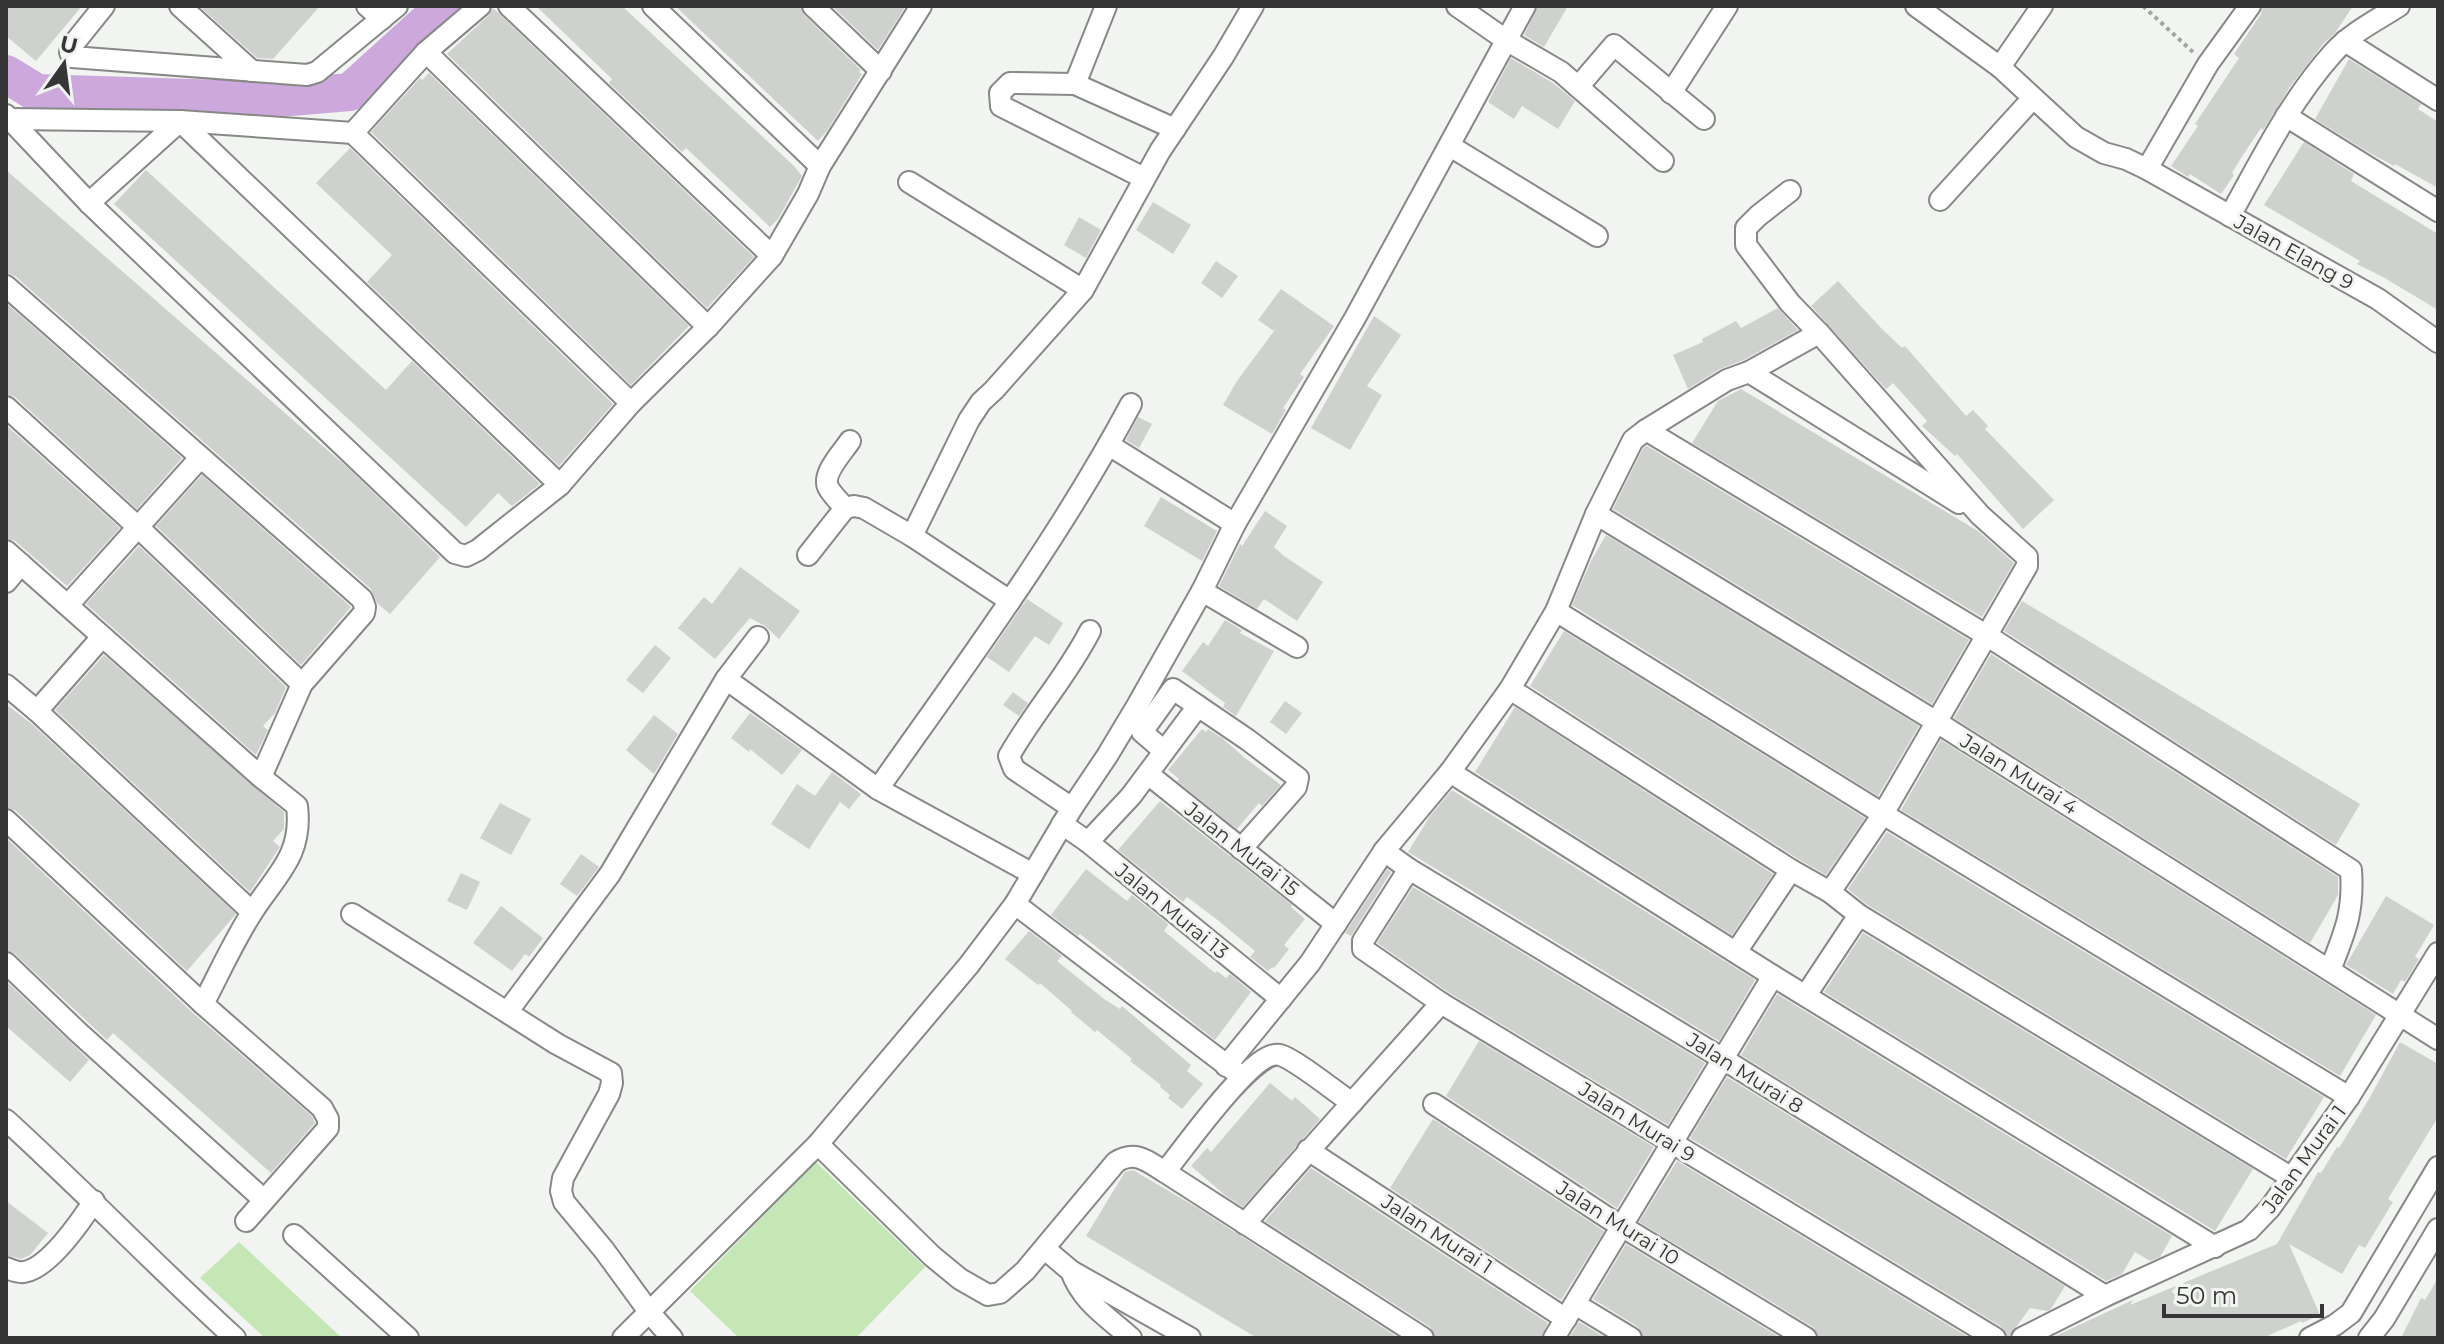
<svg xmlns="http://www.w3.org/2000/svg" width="2444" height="1344" font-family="Montserrat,sans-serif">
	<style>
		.green { fill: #c4e7b5 }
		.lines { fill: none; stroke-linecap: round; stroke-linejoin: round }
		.river { stroke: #cca8dc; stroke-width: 38 }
		.building { fill: #ced1cd }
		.minor-casing { stroke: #868985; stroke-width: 24 }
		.path { stroke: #a3a5a3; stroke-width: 4; stroke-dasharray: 4 4; stroke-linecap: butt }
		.minor { stroke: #fff; stroke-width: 20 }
		.labels { text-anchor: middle; stroke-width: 6; stroke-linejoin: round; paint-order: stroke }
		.street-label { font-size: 20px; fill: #353635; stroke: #f1f4f0 }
	</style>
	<rect width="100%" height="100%" fill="#f1f4f0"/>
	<g class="green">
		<path d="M816 1162 925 1267 856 1338H739L690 1291Z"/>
		<path d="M239 1242 342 1338H265L200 1278Z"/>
	</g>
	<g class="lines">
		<path class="river" d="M6 74 37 93 255 100 350 92 445 6"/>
	</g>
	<g class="building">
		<path d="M6 6H82L36 61 6 36Z"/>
		<path d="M199 6H320L273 59 257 58Z"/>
		<path d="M536 6H622L794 166 802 176 778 219 770 227 686 148 682 152 609 83 612 79Z"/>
		<path d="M675 6H800L804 15 861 70 859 72 862 74 827 131 818 141Z"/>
		<path d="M832 6H906L878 50Z"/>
		<path d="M1538 6H1568L1544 47 1524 35Z"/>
		<path d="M2263 6H2353L2335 33 2323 44 2292 84 2263 130 2261 128 2241 158 2232 173 2234 175 2221 194 2190 174 2188 177 2171 166 2198 126 2195 124 2239 58 2234 54 2261 14Z"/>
		<path d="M493 8 754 257 707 308 447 54 488 16Z"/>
		<path d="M1511 58 1553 83 1575 101 1558 129 1522 106 1514 119 1488 102Z"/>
		<path d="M2349 59 2421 104 2418 109 2438 122V188L2395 164 2394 166 2368 152 2315 119Z"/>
		<path d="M429 73 689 326 631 385 371 132 420 78 422 80Z"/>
		<path d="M2304 142 2354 174 2351 181 2438 234V310L2383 277 2357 264 2360 261 2264 205Z"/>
		<path d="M350 148 613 404 559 466 367 282 392 255 316 183Z"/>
		<path d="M6 170 348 468 440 557 390 614 377 603 371 589 15 276 6 273Z"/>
		<path d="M146 170 386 390 412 361 540 484 512 506 498 493 466 527 114 204Z"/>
		<path d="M1153 202 1191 225 1173 254 1136 230Z"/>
		<path d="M1079 217 1101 230 1086 258 1064 245Z"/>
		<path d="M1216 261 1238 276 1222 298 1201 283Z"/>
		<path d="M1838 281 1882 329 1902 348 1905 346 1966 416 1973 410 1988 426 1985 429 2054 500 2023 529 1957 454 1955 456 1922 426 1927 421 1893 383 1886 389 1811 306Z"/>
		<path d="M1281 289 1334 326 1300 374 1304 377 1283 408 1286 410 1272 434 1223 405 1237 381 1274 331 1258 320Z"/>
		<path d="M6 303 182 458 137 509 15 397 6 394Z"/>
		<path d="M1778 308 1798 330 1744 360 1720 369 1688 389 1673 355 1703 342 1702 339 1736 321 1741 328Z"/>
		<path d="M1374 316 1401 335 1367 386 1382 395 1350 450 1311 428Z"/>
		<path d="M1741 389 1978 531 2014 563 1982 617 1692 443 1718 401Z"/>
		<path d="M1138 417 1152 424 1139 448 1126 440Z"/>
		<path d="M6 425 120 528 67 586 15 541 6 538Z"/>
		<path d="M1647 446 1969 640 1932 704 1613 509 1643 448Z"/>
		<path d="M202 475 351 607 301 665 156 526Z"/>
		<path d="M1161 497 1217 531 1202 561 1144 526Z"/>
		<path d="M1265 511 1287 526 1274 547 1284 556 1323 582 1297 621 1264 599 1257 609 1219 586 1240 544 1242 546Z"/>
		<path d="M1606 535 1919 726 1878 796 1572 605 1591 561Z"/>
		<path d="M139 546 286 687 275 713 263 726 268 730 256 755 86 604Z"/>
		<path d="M740 567 800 611 779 639 765 626 750 618 715 659 678 628 704 597 712 604Z"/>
		<path d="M1027 599 1063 623 1049 645 1035 636 1009 672 987 657Z"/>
		<path d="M2022 601 2360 804 2336 845 2004 631Z"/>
		<path d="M1225 620 1242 630 1240 633 1274 651 1236 716 1223 707 1225 703 1182 671 1203 642 1208 646Z"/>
		<path d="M1564 631 1865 818 1826 875 1798 859 1530 686Z"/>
		<path d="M655 645 671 658 643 693 626 680Z"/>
		<path d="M1991 654 2338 877V895L2310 943 1954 718Z"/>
		<path d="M104 655 284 812V829L273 841 280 847 250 892 55 710Z"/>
		<path d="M1013 692 1028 703 1019 716 1003 705Z"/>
		<path d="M1285 701 1302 713 1286 734 1270 722Z"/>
		<path d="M6 704 33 725 236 914 187 971 15 810 6 807Z"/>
		<path d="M1515 707 1773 874 1732 935 1475 772Z"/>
		<path d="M750 713 802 750 782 775 750 749 749 752 731 738Z"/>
		<path d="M654 715 678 734 654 774 626 750Z"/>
		<path d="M1202 729 1206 732 1208 729 1222 738 1245 758 1281 785 1262 806 1259 803 1237 829 1177 781 1179 779 1168 770Z"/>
		<path d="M1941 740 2376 1015 2340 1076 1901 810Z"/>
		<path d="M832 772 861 794 849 809 840 802 809 849 771 824 797 784 815 796Z"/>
		<path d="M1452 790 1755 980 1719 1041 1408 852 1430 816Z"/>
		<path d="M1160 801 1292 905 1291 907 1305 919 1284 945 1289 949 1274 968 1272 967 1268 971 1250 957 1255 951 1215 918 1187 897 1183 902 1118 850Z"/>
		<path d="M500 803 531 819 511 855 480 838Z"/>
		<path d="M1887 832 2324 1097 2286 1159 1866 904 1848 889Z"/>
		<path d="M6 838 194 1014 312 1116 315 1123 271 1173 113 1033 107 1040 15 954 6 950Z"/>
		<path d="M581 854 599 867 577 896 560 884Z"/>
		<path d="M1086 869 1127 901 1132 895 1166 922 1168 925 1164 931 1215 973 1217 971 1226 978 1230 974 1251 992 1215 1040 1080 934 1078 936 1051 915Z"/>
		<path d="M1387 869 1391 872 1351 936 1345 933Z"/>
		<path d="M461 873 480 882 467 910 447 901Z"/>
		<path d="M1413 887 1705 1063 1668 1125 1448 992 1377 943Z"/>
		<path d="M2386 896 2434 925 2415 957 2419 959 2405 982 2401 980 2393 994 2346 965Z"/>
		<path d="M501 906 543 938 529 957 525 954 512 971 473 943Z"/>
		<path d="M1029 931 1062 956 1057 961 1104 999 1120 1009 1122 1006 1191 1065 1187 1071 1203 1084 1182 1109 1168 1098 1170 1095 1160 1087 1161 1085 1130 1061 1132 1059 1097 1030 1095 1032 1071 1012 1072 1011 1040 983 1038 985 1005 959Z"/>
		<path d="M1863 933 2253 1169 2215 1231 1824 992Z"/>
		<path d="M6 981 89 1060 70 1082 6 1026Z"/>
		<path d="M1777 994 2172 1236 2160 1257 2150 1261 2135 1252 2122 1274 2106 1281 1741 1055Z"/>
		<path d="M1479 1041 1654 1147 1617 1208 1446 1096Z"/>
		<path d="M2400 1042 2438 1064V1117L2388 1199 2393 1202 2365 1248 2359 1245 2342 1274 2289 1244 2320 1315 2302 1323 2301 1321 2263 1338H2051L2133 1300 2130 1305 2277 1244 2318 1172 2321 1173 2337 1147 2339 1148 2369 1099Z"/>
		<path d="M1727 1077 2065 1286 2051 1309 2047 1311 2030 1308 2008 1338 2002 1327 1690 1138Z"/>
		<path d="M1270 1083 1292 1101 1295 1097 1320 1119 1243 1207 1226 1196 1191 1166 1207 1148 1211 1152Z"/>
		<path d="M1433 1119 1604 1231 1561 1300 1390 1188Z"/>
		<path d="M1677 1161 1968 1337 1819 1338 1813 1327 1639 1222Z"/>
		<path d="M1311 1168 1548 1323 1541 1338H1436L1430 1327 1265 1221Z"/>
		<path d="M1133 1170 1196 1207 1399 1338H1257L1086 1236 1125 1172Z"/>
		<path d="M6 1201 48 1233 30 1255 21 1259 6 1255Z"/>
		<path d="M1626 1244 1781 1338H1644L1638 1327 1593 1299Z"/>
		<path d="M2438 1278V1338H2401L2421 1298 2425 1300Z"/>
		<path d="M1579 1322 1606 1338H1569Z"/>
	</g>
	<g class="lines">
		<defs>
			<g id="minor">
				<path d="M104 6 71 47 70 52 72 57 307 75 317 72 397 6"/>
				<path d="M180 6 252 71"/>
				<path d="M367 6 382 19"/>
				<path d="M509 6 772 256"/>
				<path d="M653 6 820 166"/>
				<path d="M813 6 881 71"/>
				<path d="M1457 6 1506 40 1561 72 1663 161"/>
				<path d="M1916 6 2000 67 2076 137 2104 153 2126 159 2147 169 2208 64 2250 6"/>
				<path d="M2345 41 2438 100"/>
				<path d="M426 52 708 327"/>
				<path d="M2000 67 2042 6"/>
				<path d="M1075 84 1106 6"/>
				<path d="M1578 87 1614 45 1704 119"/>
				<path d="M1671 93 1727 6"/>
				<path d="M6 115 89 203 455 553 466 556 478 550 560 485 631 403 708 327 772 256 808 194 820 166 921 6"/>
				<path d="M2286 116 2438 211"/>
				<path d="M10 119 180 121 353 133 426 52 480 6"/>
				<path d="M353 133 631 403"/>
				<path d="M1450 146 1597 236"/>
				<path d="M2147 169 2378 299 2438 342"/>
				<path d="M1144 178 1001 106 1000 93 1010 83 1075 84 1175 129"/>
				<path d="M909 182 1083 290"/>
				<path d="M1790 191 1758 216 1746 228V245L1790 303 1819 333 1980 515 2027 557V566L1883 814 1830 892"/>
				<path d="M1940 200 2033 98"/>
				<path d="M89 203 180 121 560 485"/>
				<path d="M2230 216C2261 160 2290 101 2333 53 2351 33 2377 20 2399 6"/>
				<path d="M6 286 362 599 365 607 364 613 302 684 261 777"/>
				<path d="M1749 372 1959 503"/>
				<path d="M6 407 139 528 302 684"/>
				<path d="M1646 430 1986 635 2351 870C2354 912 2345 932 2330 970"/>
				<path d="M1109 445 1235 524"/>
				<path d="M845 508C840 502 832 495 828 487 822 473 843 452 850 441"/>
				<path d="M1596 514 1935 721 2438 1039"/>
				<path d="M912 536 969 420 981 402 994 390 1083 290 1160 151 1223 57 1253 6"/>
				<path d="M6 551 261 777 297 806C303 855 277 874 253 911 234 940 219 974 203 1004"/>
				<path d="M808 555 845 508 854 506 864 508 912 536 1010 601"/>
				<path d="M6 582 21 564"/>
				<path d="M1202 591 1297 647"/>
				<path d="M68 605 200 458"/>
				<path d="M1556 611 1883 814 2349 1097"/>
				<path d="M726 679 878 789 1033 874"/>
				<path d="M6 685 37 711 252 912"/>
				<path d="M1510 689 1791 870 1830 892 1859 915 2292 1178"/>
				<path d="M37 711 102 637"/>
				<path d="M1164 751 1142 732 1173 689 1248 740 1298 778 1296 787 1241 849"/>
				<path d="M1450 772 1773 976 2215 1247"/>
				<path d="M1148 774 1336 924"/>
				<path d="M878 789C966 664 1059 539 1131 404"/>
				<path d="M1072 808 1014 769 1009 756C1034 712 1067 676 1090 631"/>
				<path d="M6 820 203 1004 322 1108 328 1119V1128L246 1221"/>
				<path d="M1062 824 1088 842 1281 999"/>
				<path d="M1088 842 1131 796 1198 706"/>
				<path d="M1384 851 1409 869 1715 1054 2105 1296"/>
				<path d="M1409 869 1363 941V949L1441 1003 1995 1338"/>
				<path d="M1015 904 1241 1076"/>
				<path d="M352 914 557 1044 611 1073 612 1083 609 1094 563 1178 561 1191 564 1202 604 1250 650 1313 672 1338"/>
				<path d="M1736 952 1791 870"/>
				<path d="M6 963 79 1033 264 1200"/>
				<path d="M1806 995 1859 915"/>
				<path d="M508 1011 610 874 726 679 758 637"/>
				<path d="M1226 1066 1310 963 1384 851 1450 772 1510 689 1556 611 1596 514 1633 440 1646 430 1727 380 1749 372 1819 333"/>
				<path d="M1434 1104 1608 1218 1806 1338"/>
				<path d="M6 1120C84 1191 157 1267 235 1338"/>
				<path d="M818 1144 932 1256 960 1279 988 1295 1000 1293 1025 1271 1116 1162C1136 1150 1147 1161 1165 1172L1423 1338"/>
				<path d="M1308 1150 1566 1319"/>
				<path d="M1165 1172C1183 1150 1254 1048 1280 1055 1295 1059 1337 1093 1352 1103"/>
				<path d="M1245 1224C1309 1149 1376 1077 1441 1003"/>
				<path d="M294 1235 408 1338"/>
				<path d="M1045 1249 1071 1271 1190 1338"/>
				<path d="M6 1268C12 1270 18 1273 24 1272 49 1268 81 1221 94 1201"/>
				<path d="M1071 1271C1082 1302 1108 1317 1131 1338"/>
				<path d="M1575 1304 1631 1338"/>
				<path d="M623 1338 818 1144 969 965 1015 904 1072 808 1107 756 1137 706 1202 591 1235 524 1355 318 1525 6"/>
				<path d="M1554 1338 1773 976"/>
				<path d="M2022 1338 2105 1296 2249 1230 2270 1208 2349 1097 2438 953"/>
				<path d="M2310 1338 2335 1325 2351 1313 2438 1167"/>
				<path d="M2369 1338 2384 1319 2438 1229"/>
			</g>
		</defs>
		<use href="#minor" class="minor-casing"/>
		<path class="path" d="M2143 6 2194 53"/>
		<use href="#minor" class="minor"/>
	</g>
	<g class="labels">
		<g class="street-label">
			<text transform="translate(2294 252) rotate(29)" y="7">Jalan Elang 9</text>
			<text transform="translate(2019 774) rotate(32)" y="7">Jalan Murai 4</text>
			<text transform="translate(1242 849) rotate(38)" y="7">Jalan Murai 15</text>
			<text transform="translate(1172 911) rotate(39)" y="7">Jalan Murai 13</text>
			<text transform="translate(1745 1073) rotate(32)" y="7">Jalan Murai 8</text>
			<text transform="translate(1637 1122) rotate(32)" y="7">Jalan Murai 9</text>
			<text transform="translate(2304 1159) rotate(-54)" y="7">Jalan Murai 1</text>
			<text transform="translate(1618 1223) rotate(32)" y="7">Jalan Murai 10</text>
			<text transform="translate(1437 1234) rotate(33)" y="7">Jalan Murai 1</text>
		</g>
	</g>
	<rect width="2444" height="1344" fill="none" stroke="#353635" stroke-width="16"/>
	<g transform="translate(64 64) rotate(14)" stroke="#f1f4f0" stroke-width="6" paint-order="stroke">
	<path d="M0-6L14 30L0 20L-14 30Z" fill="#353635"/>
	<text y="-12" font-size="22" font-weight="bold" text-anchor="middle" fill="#353635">U</text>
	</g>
	<path d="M2164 1304v12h158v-12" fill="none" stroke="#353635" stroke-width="4"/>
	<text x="2176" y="1304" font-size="24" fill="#353635" stroke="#f1f4f0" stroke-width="6" paint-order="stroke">50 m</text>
</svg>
